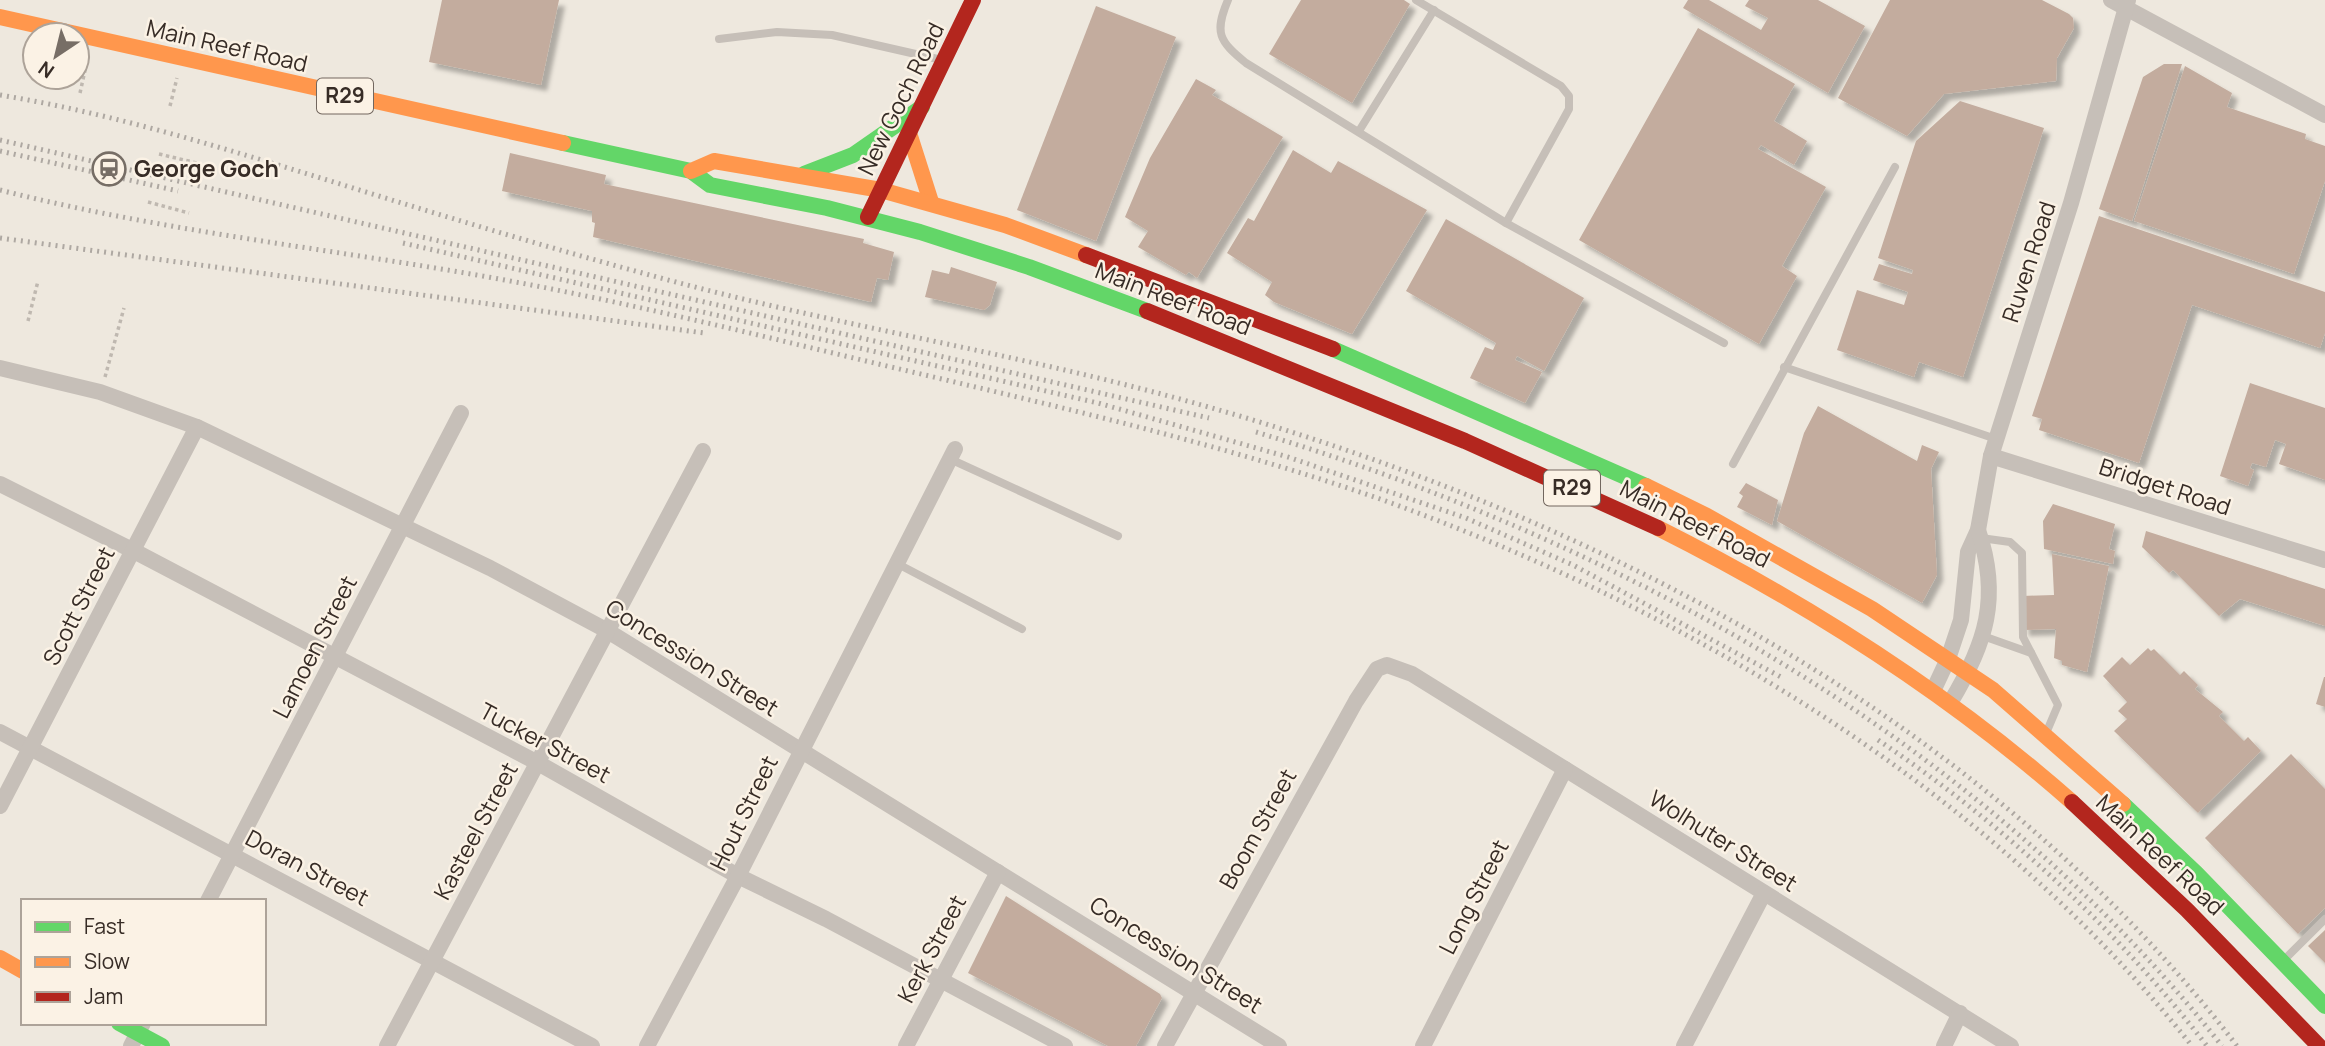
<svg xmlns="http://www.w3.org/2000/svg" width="2325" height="1046" font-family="Manrope,sans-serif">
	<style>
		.building { fill: #c3ac9e; filter: url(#shadow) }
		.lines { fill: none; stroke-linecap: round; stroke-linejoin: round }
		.path { stroke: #bfb8b0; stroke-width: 3.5; stroke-dasharray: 3.5 3.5; stroke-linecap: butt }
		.lane { stroke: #c6bfb8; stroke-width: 8 }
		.street { stroke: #c6bfb8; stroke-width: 16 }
		.fast { stroke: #63d668; stroke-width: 16 }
		.slow { stroke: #ff974d; stroke-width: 16 }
		.jam { stroke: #b3261e; stroke-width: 16 }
		.rail { stroke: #aea8a2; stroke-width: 5; stroke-dasharray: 2 5; stroke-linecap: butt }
		.labels { text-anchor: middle; stroke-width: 5; stroke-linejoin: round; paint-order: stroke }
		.shield { fill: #fbf2e5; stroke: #72675f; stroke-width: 2 }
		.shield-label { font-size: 21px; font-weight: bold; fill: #372c26 }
		.street-label { font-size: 23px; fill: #372c26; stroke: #fbf2e5 }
		.poi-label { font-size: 23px; font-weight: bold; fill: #372c26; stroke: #fbf2e5; text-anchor: start }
	</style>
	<defs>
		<filter id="shadow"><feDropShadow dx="6" dy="6" stdDeviation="2" flood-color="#0004"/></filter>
	</defs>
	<rect width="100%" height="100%" fill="#eee8de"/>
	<g class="building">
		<path d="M442 0H559L541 85 429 62Z"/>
		<path d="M1301 0H1404L1410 4 1352 103 1269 54Z"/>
		<path d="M1688 0H1709L1761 30 1768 18 1745 6 1749 0H1818L1865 26 1828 93 1683 8Z"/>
		<path d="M1890 0H2042L2069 14 2073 18 2074 28 2057 58 2056 81 1944 94 1907 136 1838 98Z"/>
		<path d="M1096 6 1176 37 1096 241 1017 210Z"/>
		<path d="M1698 28 1795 84 1774 121 1807 141 1794 165 1761 145 1758 149 1826 187 1782 266 1797 276 1759 344 1579 240Z"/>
		<path d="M2164 64H2182L2132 221 2099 209 2143 77Z"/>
		<path d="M2185 66 2232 93 2227 107 2306 134 2305 139 2325 146V181L2294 274 2134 221Z"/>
		<path d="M1196 79 1216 90 1212 95 1283 137 1197 278 1189 272 1186 275 1138 247 1148 231 1125 217 1150 158Z"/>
		<path d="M1960 101 2044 128 1963 377 1919 362 1914 377 1837 350 1857 290 1904 305 1908 292 1873 280 1879 264 1912 274 1913 270 1878 258 1916 141Z"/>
		<path d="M1293 150 1331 173 1338 161 1427 210 1352 334 1274 302 1265 295 1272 282 1227 253 1248 218 1254 221Z"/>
		<path d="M510 153 606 175 604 184 864 239 863 243 894 252 888 280 877 278 871 302 593 237 595 223 592 222V211L502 191Z"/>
		<path d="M2099 216 2325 292V333L2320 348 2192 305 2139 463 2039 430 2042 419 2032 416Z"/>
		<path d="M1446 219 1584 298 1544 371 1517 356 1515 360 1542 372 1525 403 1470 378 1485 347 1493 350 1496 343 1406 291Z"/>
		<path d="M951 267 997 282 990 305 984 310 925 297 932 270 949 274Z"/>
		<path d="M2250 383 2325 408V480L2279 464 2286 444 2275 440 2266 467 2252 463 2250 468 2254 470 2248 486 2220 476Z"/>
		<path d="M1818 406 1917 461 1922 445 1939 452 1931 469 1937 575 1922 603 1777 521 1804 433Z"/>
		<path d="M1746 483 1778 500 1772 525 1737 507 1743 496 1739 493Z"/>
		<path d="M2053 504 2115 524 2109 549 2115 551 2113 564 2044 549 2043 521Z"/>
		<path d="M2146 531 2325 589V626L2240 599 2219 616 2173 570 2169 573 2142 547Z"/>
		<path d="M2052 554 2109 566 2087 672 2062 665V661L2054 658 2056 629 2023 630 2022 596 2054 595Z"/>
		<path d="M2148 648 2151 651 2154 649 2180 675 2184 671 2198 685 2195 689 2223 712 2219 716 2244 741 2248 737 2261 751 2198 813 2114 731 2127 719 2118 711 2127 702 2103 676 2122 657 2130 665Z"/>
		<path d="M2324 677H2325V707L2316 704Z"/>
		<path d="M2291 754 2325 789V908L2298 934 2205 838Z"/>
		<path d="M1006 896 1160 994 1162 998 1136 1046H1108L968 973Z"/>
		<path d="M2325 930V963L2308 946Z"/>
	</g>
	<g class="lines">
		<g class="path">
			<path d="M80 93 88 57"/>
			<path d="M170 106 177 78"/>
			<path d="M159 154 201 164"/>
			<path d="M148 202 189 213"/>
			<path d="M28 321 38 281"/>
			<path d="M105 377 124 308"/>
		</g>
		<g class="lane">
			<path d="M1228 0C1214 33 1219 41 1246 63L1506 223 1724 343"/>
			<path d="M1416 0 1561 86 1569 96V109L1506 223"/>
			<path d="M719 39 777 32 832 35 942 60"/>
			<path d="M1359 131 1434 10"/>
			<path d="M1784 367 1996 439"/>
			<path d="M950 459 1118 536"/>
			<path d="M1733 464 1895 167"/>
			<path d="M1981 538 2010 542 2022 553 2023 637 2058 705 2047 731"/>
			<path d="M896 563 1022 629"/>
			<path d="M1983 636 2031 653"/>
			<path d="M2285 959 2325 919"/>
		</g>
		<g class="street">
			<path d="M2111 0 2325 115"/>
			<path d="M0 368 100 392 197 427 490 568 606 630 1279 1046"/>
			<path d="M1991 456 2325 560"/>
			<path d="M0 484 134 551 538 763 738 876 826 919 1065 1046"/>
			<path d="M1933 691 1948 659 1961 620 1968 552 1978 530 1991 456 2071 203 2128 0"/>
			<path d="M1950 703C1986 644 2001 597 1978 530"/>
			<path d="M0 732 592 1046"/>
			<path d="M0 806 197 427"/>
			<path d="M208 901 461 413"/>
			<path d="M131 1046 143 1023"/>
			<path d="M387 1046 703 451"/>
			<path d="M647 1046 738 876 955 449"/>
			<path d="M906 1046 998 872"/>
			<path d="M1165 1046 1356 701 1377 669 1387 665 1412 674 2011 1046"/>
			<path d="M1423 1046 1565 769"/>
			<path d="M1684 1046 1764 893"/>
			<path d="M1944 1046 1960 1013"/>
		</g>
		<g class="fast">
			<path d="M563 143 691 171 710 185 827 208 920 232 1029 267 1147 311"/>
			<path d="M804 174 853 155 922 107"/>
			<path d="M1333 349 1646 486"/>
			<path d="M2123 804 2196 873 2325 1006"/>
			<path d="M119 1023 162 1046"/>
		</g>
		<g class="slow">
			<path d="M0 17 563 143"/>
			<path d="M909 133 931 202"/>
			<path d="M691 171 714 161 881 190 1005 225 1086 255"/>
			<path d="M1646 486 1707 516 1872 609 1993 690 2123 804"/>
			<path d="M1658 528C1807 603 1946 691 2072 802"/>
			<path d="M0 958 23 971"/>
		</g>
		<g class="jam">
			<path d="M868 217 973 0"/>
			<path d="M1086 255 1333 349"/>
			<path d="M1147 311 1465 441 1658 528"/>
			<path d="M2072 802 2187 910 2319 1046"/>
		</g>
		<g class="rail">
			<path d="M0 95C115 114 226 149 337 183 449 218 560 251 672 281 829 323 989 349 1146 390 1555 496 1975 703 2237 1046"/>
			<path d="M0 140 1209 418"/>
			<path d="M0 151 178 191"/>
			<path d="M0 190C161 231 325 248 488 277 635 303 780 341 925 375 1077 411 1231 447 1380 499 1687 609 1987 788 2192 1046"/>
			<path d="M0 238 704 333"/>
			<path d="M403 243 1098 403 1288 457 1466 518 1573 565 1781 677"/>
			<path d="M1256 432C1622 542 1983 742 2222 1046"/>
			<path d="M1878 740C2002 823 2116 928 2207 1046"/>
		</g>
	</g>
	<defs>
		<symbol id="station-ring" viewBox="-11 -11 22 22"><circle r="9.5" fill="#fbf2e5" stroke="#776e66" stroke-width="1.5"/><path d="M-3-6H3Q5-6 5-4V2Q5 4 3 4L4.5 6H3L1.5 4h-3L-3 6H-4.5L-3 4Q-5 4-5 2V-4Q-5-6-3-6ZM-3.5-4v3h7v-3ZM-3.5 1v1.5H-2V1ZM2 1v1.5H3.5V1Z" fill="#776e66"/></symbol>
	</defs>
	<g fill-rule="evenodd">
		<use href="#station-ring" x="90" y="150" width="38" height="38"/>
	</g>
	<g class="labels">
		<g class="shield">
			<rect x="317" y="78.5" width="56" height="35" rx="5"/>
			<rect x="1544" y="470.5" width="56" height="35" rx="5"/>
		</g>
		<g class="shield-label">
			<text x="345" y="103">R29</text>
			<text x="1572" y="495">R29</text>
		</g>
		<g class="street-label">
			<text transform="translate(227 46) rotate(13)" y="8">Main Reef Road</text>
			<text transform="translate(901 99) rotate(-64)" y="8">New Goch Road</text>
			<text transform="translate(2029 262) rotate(-72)" y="8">Ruven Road</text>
			<text transform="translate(1173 299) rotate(21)" y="8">Main Reef Road</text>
			<text transform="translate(2165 487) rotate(18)" y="8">Bridget Road</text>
			<text transform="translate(1695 524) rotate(27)" y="8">Main Reef Road</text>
			<text transform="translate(79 606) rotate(-63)" y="8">Scott Street</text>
			<text transform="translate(315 647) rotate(-63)" y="8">Lamoen Street</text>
			<text transform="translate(692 658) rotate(32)" y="8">Concession Street</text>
			<text transform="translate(545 743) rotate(28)" y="8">Tucker Street</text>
			<text transform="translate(744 813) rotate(-64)" y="8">Hout Street</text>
			<text transform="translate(1258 829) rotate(-61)" y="8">Boom Street</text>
			<text transform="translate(476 831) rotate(-62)" y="8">Kasteel Street</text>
			<text transform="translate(1723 841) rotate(32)" y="8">Wolhuter Street</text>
			<text transform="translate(2160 855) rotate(43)" y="8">Main Reef Road</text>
			<text transform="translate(307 868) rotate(28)" y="8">Doran Street</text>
			<text transform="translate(1474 897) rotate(-63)" y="8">Long Street</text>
			<text transform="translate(932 949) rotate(-62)" y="8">Kerk Street</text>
			<text transform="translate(1176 955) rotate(32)" y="8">Concession Street</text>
		</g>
		<g class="poi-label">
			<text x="134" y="177">George Goch</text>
		</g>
	</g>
	<rect x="21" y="899" width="245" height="126" fill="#fbf2e5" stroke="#ada399" stroke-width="2"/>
	<rect x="35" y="922" width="35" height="10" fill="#63d668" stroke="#ada399" stroke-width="2"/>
	<text x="84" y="934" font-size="21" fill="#372c26">Fast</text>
	<rect x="35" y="957" width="35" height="10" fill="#ff974d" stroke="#ada399" stroke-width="2"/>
	<text x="84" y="969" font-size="21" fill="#372c26">Slow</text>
	<rect x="35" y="992" width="35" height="10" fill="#b3261e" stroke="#ada399" stroke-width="2"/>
	<text x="84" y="1004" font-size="21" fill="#372c26">Jam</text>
	<g transform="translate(56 56) rotate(215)"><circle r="33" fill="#fbf2e5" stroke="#ada399" stroke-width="2"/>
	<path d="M0-5L12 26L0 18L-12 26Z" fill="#776e66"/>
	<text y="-10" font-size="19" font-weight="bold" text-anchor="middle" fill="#372c26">N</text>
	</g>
</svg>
